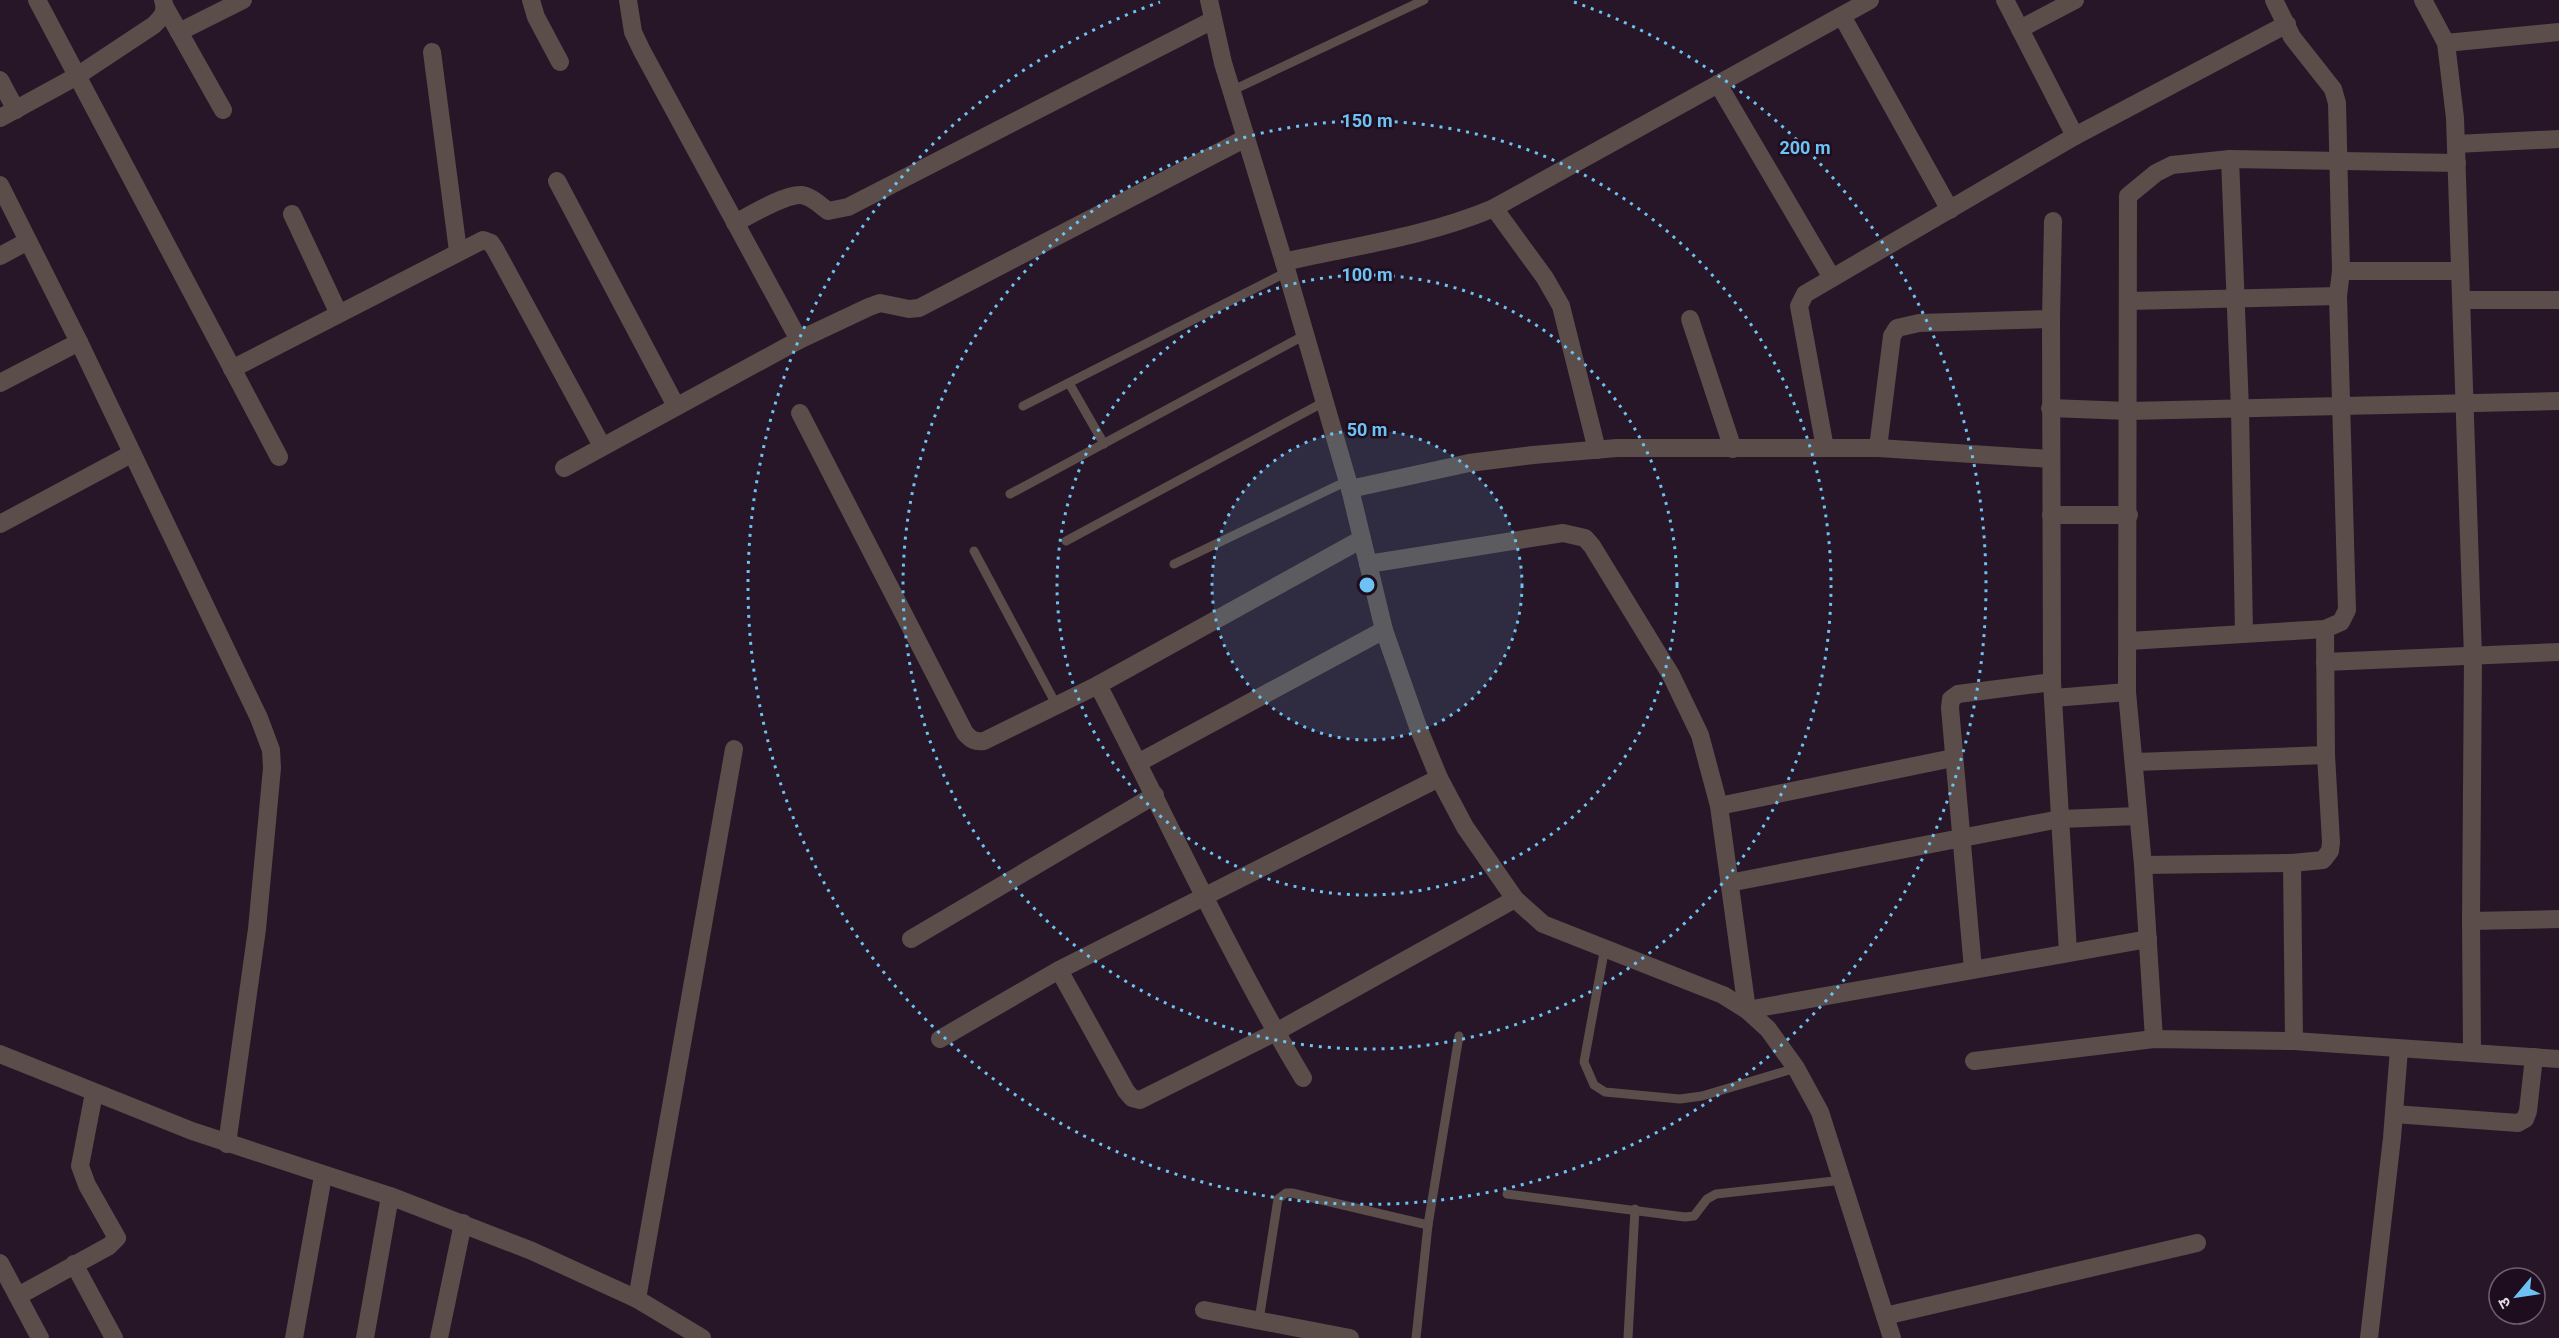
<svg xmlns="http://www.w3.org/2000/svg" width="2559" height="1338" font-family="Roboto,'Noto Sans Devanagari',sans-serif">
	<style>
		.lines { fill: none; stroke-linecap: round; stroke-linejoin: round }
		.lane { stroke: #5b4d4a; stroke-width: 9 }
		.street { stroke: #5b4d4a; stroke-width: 18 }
		.ring { fill: none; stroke: #6dc2f3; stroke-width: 3; stroke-dasharray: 3 6 }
		.centre { fill: #6dc2f3; stroke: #1d0d1e; stroke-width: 3 }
		.ring-label { font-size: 18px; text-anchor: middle; font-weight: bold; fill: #6dc2f3; stroke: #1d0d1e; stroke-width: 5; stroke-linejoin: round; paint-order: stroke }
	</style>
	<rect width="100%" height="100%" fill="#271627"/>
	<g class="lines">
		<g class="lane">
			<path d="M1231 91 1424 0"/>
			<path d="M1069 383 1104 444"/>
			<path d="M1023 406 1287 272"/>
			<path d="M1010 494 1305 335"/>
			<path d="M1066 541 1324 402"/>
			<path d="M974 551 1057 706"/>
			<path d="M1174 564 1347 481"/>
			<path d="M1605 947 1584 1062 1594 1085 1605 1092 1680 1099 1702 1096 1796 1068"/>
			<path d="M1507 1194 1685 1217 1694 1216 1707 1199 1716 1194 1843 1180"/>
			<path d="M1259 1320 1278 1199 1286 1193H1292L1428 1225"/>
			<path d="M1416 1338 1428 1225 1459 1036"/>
			<path d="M1628 1338 1635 1209"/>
		</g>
		<g class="street">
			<path d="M37 0 279 457"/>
			<path d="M531 0 536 17 560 62"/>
			<path d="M628 0 633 32 642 51 799 340"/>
			<path d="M1209 0 1223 63 1287 272 1350 489 1384 630 1418 727 1439 778 1465 827 1515 899 1543 924 1723 995 1747 1010 1768 1029 1796 1068 1820 1112 1892 1338"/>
			<path d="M2005 0 2075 136"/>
			<path d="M2423 0 2446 43 2455 118 2473 657 2471 921 2472 1053"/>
			<path d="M165 7 223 110"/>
			<path d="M1842 16 1950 210"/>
			<path d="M2020 29 2075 0"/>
			<path d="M179 32 243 0"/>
			<path d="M2446 43 2559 32"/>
			<path d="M432 52 458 251"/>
			<path d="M0 80 16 110"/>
			<path d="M1718 84 1832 278"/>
			<path d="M0 118 77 76 154 25C162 17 167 12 163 0"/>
			<path d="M2456 144 2559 139"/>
			<path d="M2230 159 2240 409 2244 633"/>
			<path d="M557 181 676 406"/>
			<path d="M0 185 79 342 259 718 271 750 272 768 257 929 227 1144"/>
			<path d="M1494 208 1545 278 1561 306 1597 450"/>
			<path d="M292 214 338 312"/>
			<path d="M735 223C751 215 783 195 800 195 810 195 820 205 828 211L848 207 1213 20"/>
			<path d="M0 256 28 241"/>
			<path d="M1284 262C1354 246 1428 236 1494 208L1870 0"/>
			<path d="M2341 271H2460"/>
			<path d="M2462 300H2559"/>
			<path d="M2128 301 2338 296"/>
			<path d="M1690 319 1733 449"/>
			<path d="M232 369 483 240 491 243 495 249 602 446"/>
			<path d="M0 383 79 342"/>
			<path d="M2050 408 2129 411 2559 401"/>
			<path d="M800 413 965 733C971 740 975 742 984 741L1098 685 1362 539"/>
			<path d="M1825 448 1799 306 1805 294 2075 136 2287 24"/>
			<path d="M1878 448 1892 336 1897 328 1919 323 2051 319"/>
			<path d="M564 468 799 340 869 307 880 303 909 309 919 308 1246 138"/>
			<path d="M1350 489 1469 463 1533 455 1617 448H1878L2051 459"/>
			<path d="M2051 515H2129"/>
			<path d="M0 524 131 454"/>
			<path d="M1368 564 1563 533 1585 538 1592 546 1671 675 1700 735 1719 806 1747 1010 2148 939"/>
			<path d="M2129 641 2325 629 2341 622 2347 610 2338 296 2341 271 2337 103 2333 89 2292 37 2274 0"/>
			<path d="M2325 662 2559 652"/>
			<path d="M2052 682 2068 952"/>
			<path d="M1098 685C1166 816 1227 951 1303 1078"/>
			<path d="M2054 698 2127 692"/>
			<path d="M2135 762 2326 755"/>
			<path d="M1138 763 1384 630"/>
			<path d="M1719 806 1953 758"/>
			<path d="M2292 863 2294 1041"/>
			<path d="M2143 865 2292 863 2323 860 2330 851 2331 842 2326 755 2325 629"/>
			<path d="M1729 883 2060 819 2138 816"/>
			<path d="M2471 921 2559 919"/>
			<path d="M911 939 1155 795"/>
			<path d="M1973 969 1950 708 1951 699 1958 694 2052 682 2051 319 2053 221"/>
			<path d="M1059 970 1126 1091 1132 1098 1140 1100 1276 1032 1515 899"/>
			<path d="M940 1039 1059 970 1439 778"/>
			<path d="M2154 1039 2143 865 2127 692 2128 196 2156 173 2172 165 2230 159 2457 163"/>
			<path d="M0 1054 192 1131 390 1196 532 1251 637 1299 702 1338"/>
			<path d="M1974 1061 2154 1039 2294 1041 2559 1059"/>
			<path d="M2394 1114 2518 1123 2525 1119 2528 1111 2534 1057"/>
			<path d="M0 1263 40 1338"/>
			<path d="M74 1264 114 1338"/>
			<path d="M18 1296 109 1246 117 1238 87 1185 80 1166 94 1093"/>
			<path d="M637 1299 734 749"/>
			<path d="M1204 1310 1350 1338"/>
			<path d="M1885 1316 2197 1243"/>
			<path d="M294 1338 323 1176"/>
			<path d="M365 1338 390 1196"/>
			<path d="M439 1338 463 1223"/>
			<path d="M2369 1338 2392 1138 2399 1049"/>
		</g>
	</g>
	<circle cx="1367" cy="585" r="155" fill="#6dc2f3" fill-opacity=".12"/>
	<g class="ring">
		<circle cx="1367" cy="585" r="155"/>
		<circle cx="1367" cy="585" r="310"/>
		<circle cx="1367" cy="585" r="464"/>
		<path d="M1574 2A619 619 0 1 1 1160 2"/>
	</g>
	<circle cx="1367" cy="585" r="9" class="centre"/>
	<g class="ring-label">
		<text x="1367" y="127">150 m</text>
		<text x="1805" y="154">200 m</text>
		<text x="1367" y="281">100 m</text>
		<text x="1367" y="436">50 m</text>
	</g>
	<g transform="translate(2517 1296) rotate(241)"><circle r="28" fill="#1d0d1e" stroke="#6d5f6e" stroke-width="1.5"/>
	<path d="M0-4.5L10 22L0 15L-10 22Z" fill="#6dc2f3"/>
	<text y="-9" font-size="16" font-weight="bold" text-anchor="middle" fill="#e6dae6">उ</text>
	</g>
</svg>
